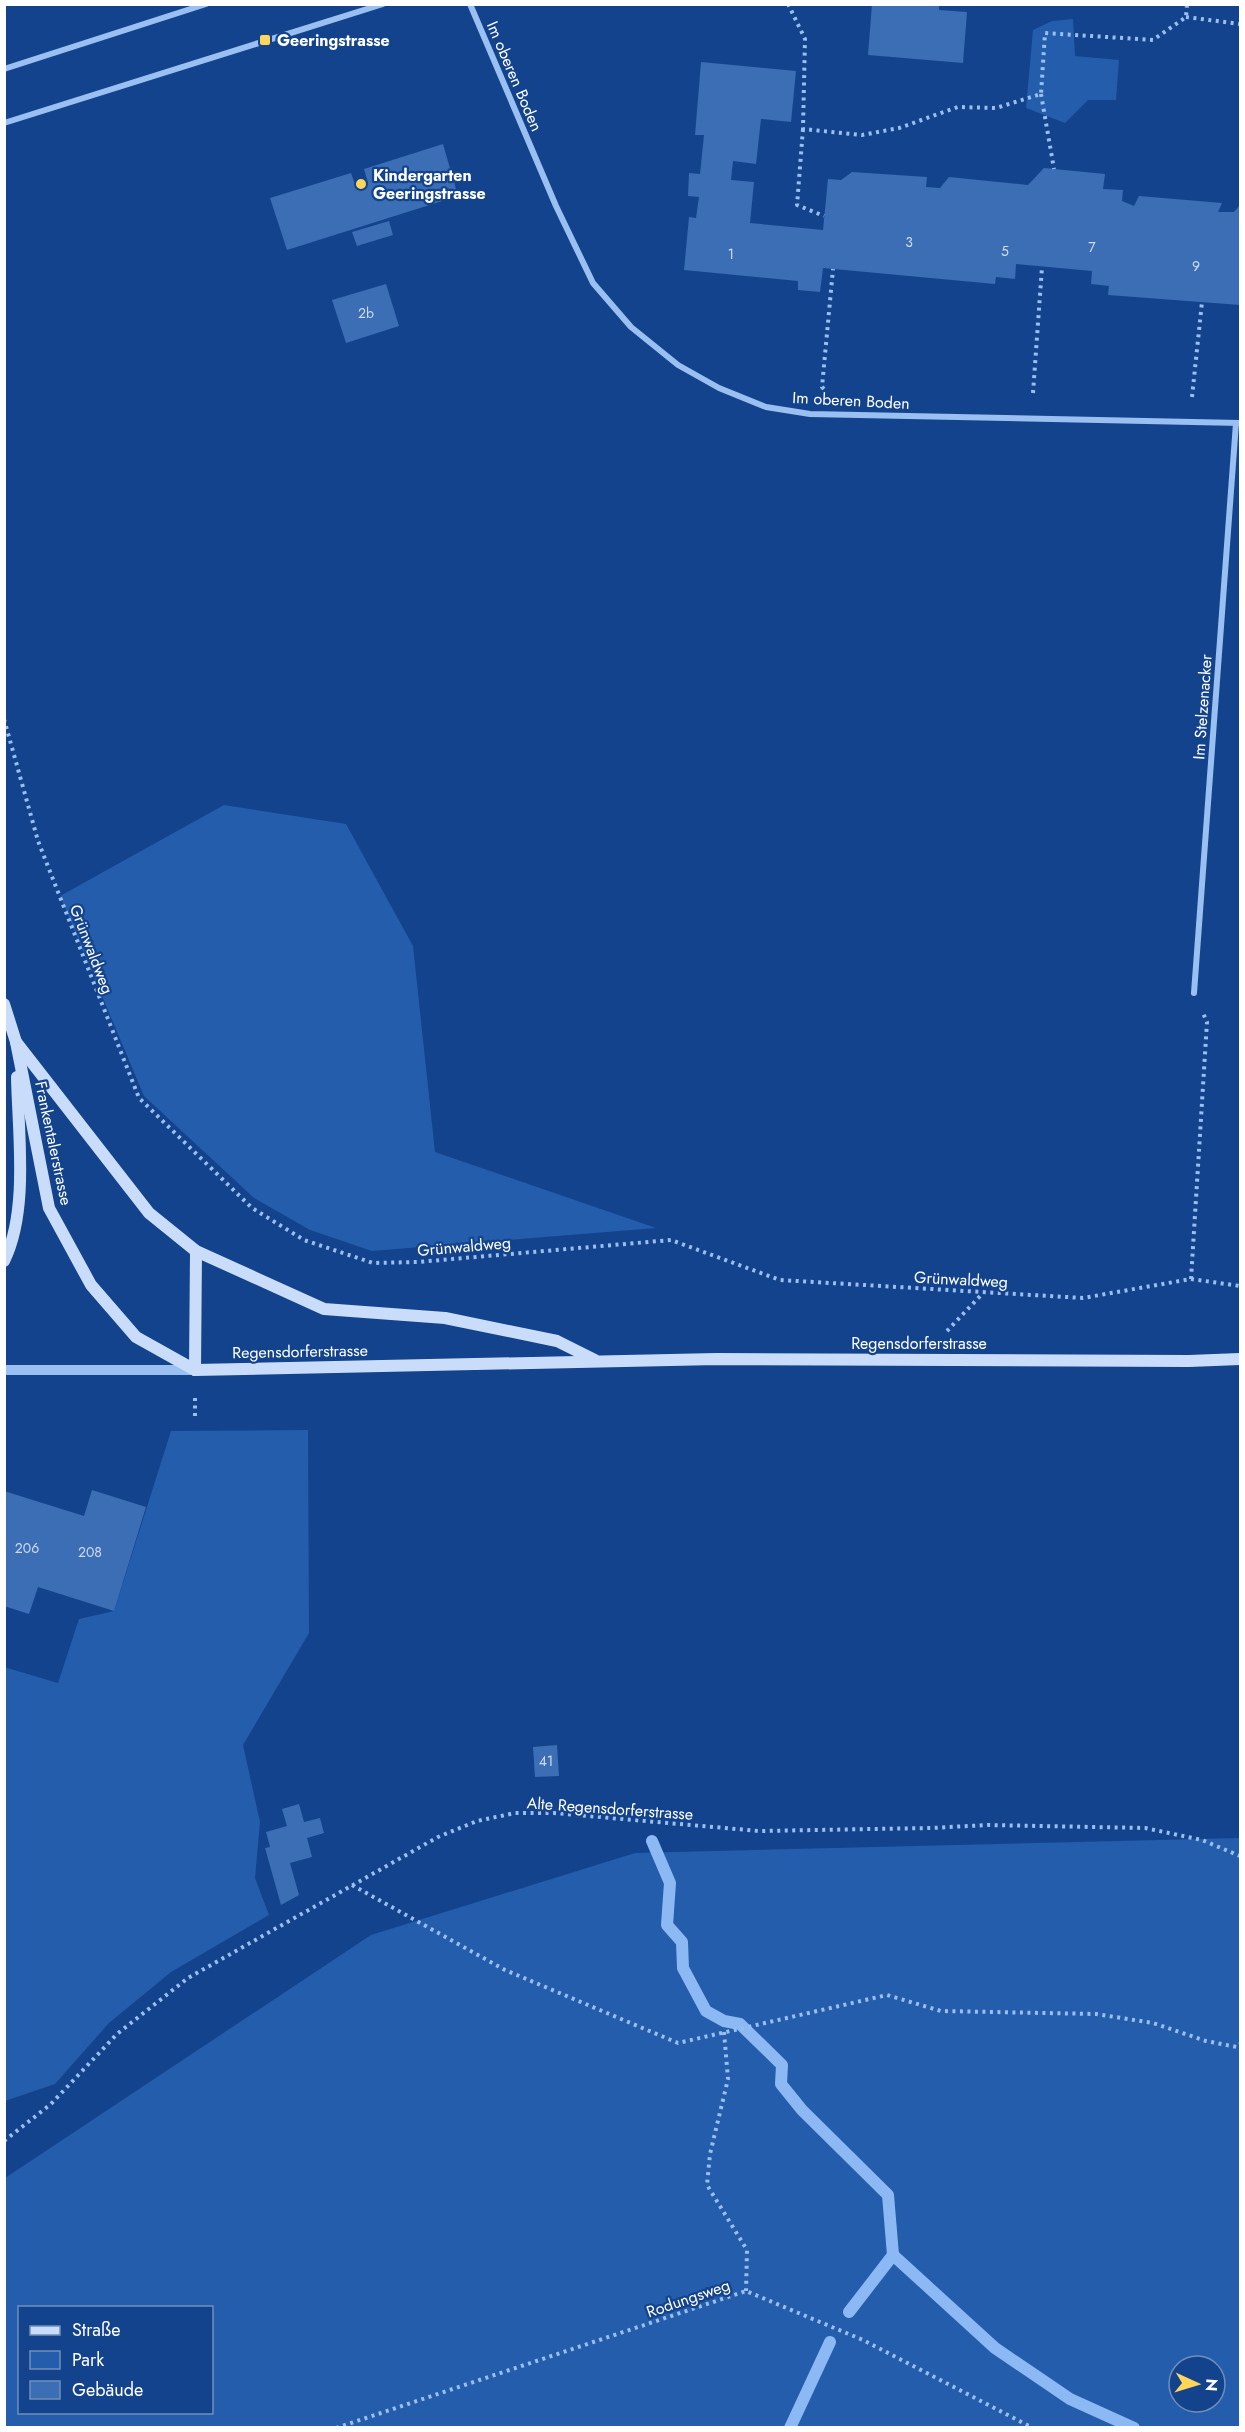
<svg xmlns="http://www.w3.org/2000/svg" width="1245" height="2432" font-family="Jost,sans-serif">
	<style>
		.green { fill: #245dab; fill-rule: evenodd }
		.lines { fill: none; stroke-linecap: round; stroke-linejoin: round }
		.stream { stroke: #8cb9f4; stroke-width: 12 }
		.building { fill: #3b6eb5 }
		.path { stroke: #9abff1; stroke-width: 4; stroke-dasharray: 3 4.5; stroke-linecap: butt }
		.minor { stroke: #9abff1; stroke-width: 6 }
		.tertiary { stroke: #9abff1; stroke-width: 10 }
		.secondary { stroke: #c9ddfb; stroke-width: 12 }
		.poi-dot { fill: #ffd55a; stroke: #13438c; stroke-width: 2 }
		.labels { text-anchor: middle; stroke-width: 4.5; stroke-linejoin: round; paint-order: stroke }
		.number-label { font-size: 14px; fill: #cedbec }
		.poi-label { font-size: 16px; font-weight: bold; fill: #fff; stroke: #13438c; text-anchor: start }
		.street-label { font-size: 16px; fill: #fff; stroke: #13438c }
	</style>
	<rect width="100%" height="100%" fill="#13438c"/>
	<g class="green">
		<path d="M1073 19 1075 56 1119 60 1116 100H1088L1065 123 1026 108 1033 30 1052 21Z"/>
		<path d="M224 805 346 824 413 946 435 1152 656 1228 372 1251 310 1230 254 1198 144 1096 60 896Z"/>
		<path d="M308 1430 309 1633 243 1745 260 1822 255 1878 269 1915 171 1972 109 2023 55 2084 5 2101 4 1667 58 1683 79 1619 114 1611 171 1431Z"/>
		<path d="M1240 1838V2427H5V2178L371 1935 635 1853ZM20 2308H212V2412H20ZM1179 2366H1215V2402H1179Z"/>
	</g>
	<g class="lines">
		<g class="stream">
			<path d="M652 1841 670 1883 667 1925 682 1942 683 1968 706 2011 724 2021 740 2024 782 2065 781 2084 802 2110 888 2195 893 2255 849 2312"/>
			<path d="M893 2255 995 2348 1070 2399 1134 2428"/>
			<path d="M790 2428 830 2342"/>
		</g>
	</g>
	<g class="building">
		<path d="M872 4H939V10L967 12 963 63 868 55Z"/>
		<path d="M701 62 796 71 791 122 761 119 756 164 733 161 731 180 754 182 750 223 823 230 828 179 841 180 852 172 927 177 926 187 940 188 949 177 1028 185 1044 168 1105 174 1103 189 1123 190 1122 201 1134 206 1139 196 1222 203 1218 212H1234L1240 205V305L1108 295 1109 286 1091 284 1092 271 1016 264 1015 279 996 277 995 284 823 268 820 292 798 290V281L684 270 689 217 696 218 699 197 688 196 689 173 700 174 704 135H695Z"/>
		<path d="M443 144 458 196 287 250 270 198 351 173 356 187 368 183 364 169Z"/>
		<path d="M389 221 393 235 357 246 352 232Z"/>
		<path d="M386 284 399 326 346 343 332 300Z"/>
		<path d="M92 1490 146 1507 114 1611 38 1587 29 1614 4 1606V1491L84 1516Z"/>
		<path d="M557 1745 559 1776 535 1777 533 1747Z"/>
		<path d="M299 1804 304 1822 320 1818 324 1833 307 1838 312 1857 290 1863 299 1895 281 1905 265 1848 270 1847 266 1832 287 1826 282 1809Z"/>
	</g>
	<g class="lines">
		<g class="path">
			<path d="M788 4 805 39 803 129 862 135 899 128 958 107 996 108 1041 94 1045 33 1153 40 1186 17 1187 4"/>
			<path d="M1186 17 1240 24"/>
			<path d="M1041 94 1054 169"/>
			<path d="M803 129 797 205 824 216"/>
			<path d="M824 389 822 387 833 269"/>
			<path d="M1033 393 1042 267"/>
			<path d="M1192 397 1202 302"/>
			<path d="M4 719 38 841 139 1098 252 1208 304 1240 373 1263 418 1262 671 1240 780 1280 1083 1298 1191 1279 1240 1286"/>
			<path d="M1191 1279 1207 1022 1203 1013"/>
			<path d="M947 1331 983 1293"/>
			<path d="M195 1398V1419"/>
			<path d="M352 1885 505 1970 678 2043 887 1995 941 2011 1096 2014 1153 2023 1206 2041 1237 2047 1240 2044"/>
			<path d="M724 2032 728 2079 710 2154 707 2185 747 2250 746 2291"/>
			<path d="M4 2141 51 2104 117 2034 188 1978 438 1837 477 1821 515 1813H554L759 1831 931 1828 988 1825 1145 1828 1202 1840 1240 1856"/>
			<path d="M336 2428 746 2291 863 2340 1033 2428"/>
		</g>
		<g class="minor">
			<path d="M470 4 556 206 593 283 631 327 678 365 719 388 766 407 810 414 1240 423"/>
			<path d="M4 69 206 4"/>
			<path d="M4 123 383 4"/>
			<path d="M1194 993 1236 423"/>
		</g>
		<path class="tertiary" d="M4 1370H195"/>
		<g class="secondary">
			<path d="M4 1004 16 1042 49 1208 91 1285 136 1337 195 1370"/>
			<path d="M16 1042 149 1213 196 1251 324 1309 445 1318 557 1341 595 1360"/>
			<path d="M4 1261C29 1211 18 1132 17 1077"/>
			<path d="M195 1370 717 1359 1189 1361 1240 1359"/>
			<path d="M195 1370 196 1251"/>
		</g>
	</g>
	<g class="poi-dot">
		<rect x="259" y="34" width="12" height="12" rx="3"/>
		<circle cx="361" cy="184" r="6"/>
	</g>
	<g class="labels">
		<g class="number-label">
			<text x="909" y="247">3</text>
			<text x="1092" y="252">7</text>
			<text x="1005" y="256">5</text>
			<text x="731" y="259">1</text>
			<text x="1196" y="271">9</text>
			<text x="366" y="318">2b</text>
			<text x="27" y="1553">206</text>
			<text x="90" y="1557">208</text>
			<text x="546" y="1766">41</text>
		</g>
		<g class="poi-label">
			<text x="277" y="46">Geeringstrasse</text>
			<text x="373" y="181">Kindergarten<tspan x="373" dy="18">Geeringstrasse</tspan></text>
		</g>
		<g class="street-label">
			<text transform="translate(515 76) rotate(67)" y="6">Im oberen Boden</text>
			<text transform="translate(851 400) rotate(3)" y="6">Im oberen Boden</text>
			<text transform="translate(1202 707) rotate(-86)" y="6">Im Stelzenacker</text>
			<text transform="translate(92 949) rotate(69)" y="6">Grünwaldweg</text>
			<text transform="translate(54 1143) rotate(78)" y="6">Frankentalerstrasse</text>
			<text transform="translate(464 1246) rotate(-5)" y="6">Grünwaldweg</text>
			<text transform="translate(961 1279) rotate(3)" y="6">Grünwaldweg</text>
			<text x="919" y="1349">Regensdorferstrasse</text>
			<text transform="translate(300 1351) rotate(-1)" y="6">Regensdorferstrasse</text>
			<text transform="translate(610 1808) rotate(4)" y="6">Alte Regensdorferstrasse</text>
			<text transform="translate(688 2298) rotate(-19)" y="6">Rodungsweg</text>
		</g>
	</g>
	<rect width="1245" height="2432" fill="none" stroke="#ffffff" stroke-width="12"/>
	<rect x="18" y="2306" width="195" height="108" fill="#13438c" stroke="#718eba" stroke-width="1.5"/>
	<rect x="30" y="2326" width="30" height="9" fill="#c9ddfb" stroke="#718eba" stroke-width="1.5"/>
	<text x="72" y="2336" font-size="18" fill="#ffffff">Straße</text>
	<rect x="30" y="2351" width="30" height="18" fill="#245dab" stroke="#718eba" stroke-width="1.5"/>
	<text x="72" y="2366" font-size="18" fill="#ffffff">Park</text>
	<rect x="30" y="2381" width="30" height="18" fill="#3b6eb5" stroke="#718eba" stroke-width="1.5"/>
	<text x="72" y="2396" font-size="18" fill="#ffffff">Gebäude</text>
	<g transform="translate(1197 2384) rotate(94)"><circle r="28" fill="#13438c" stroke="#718eba" stroke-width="1.5"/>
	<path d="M0-4.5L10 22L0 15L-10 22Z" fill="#ffd55a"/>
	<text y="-9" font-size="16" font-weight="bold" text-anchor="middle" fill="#ffffff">N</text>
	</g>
</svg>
